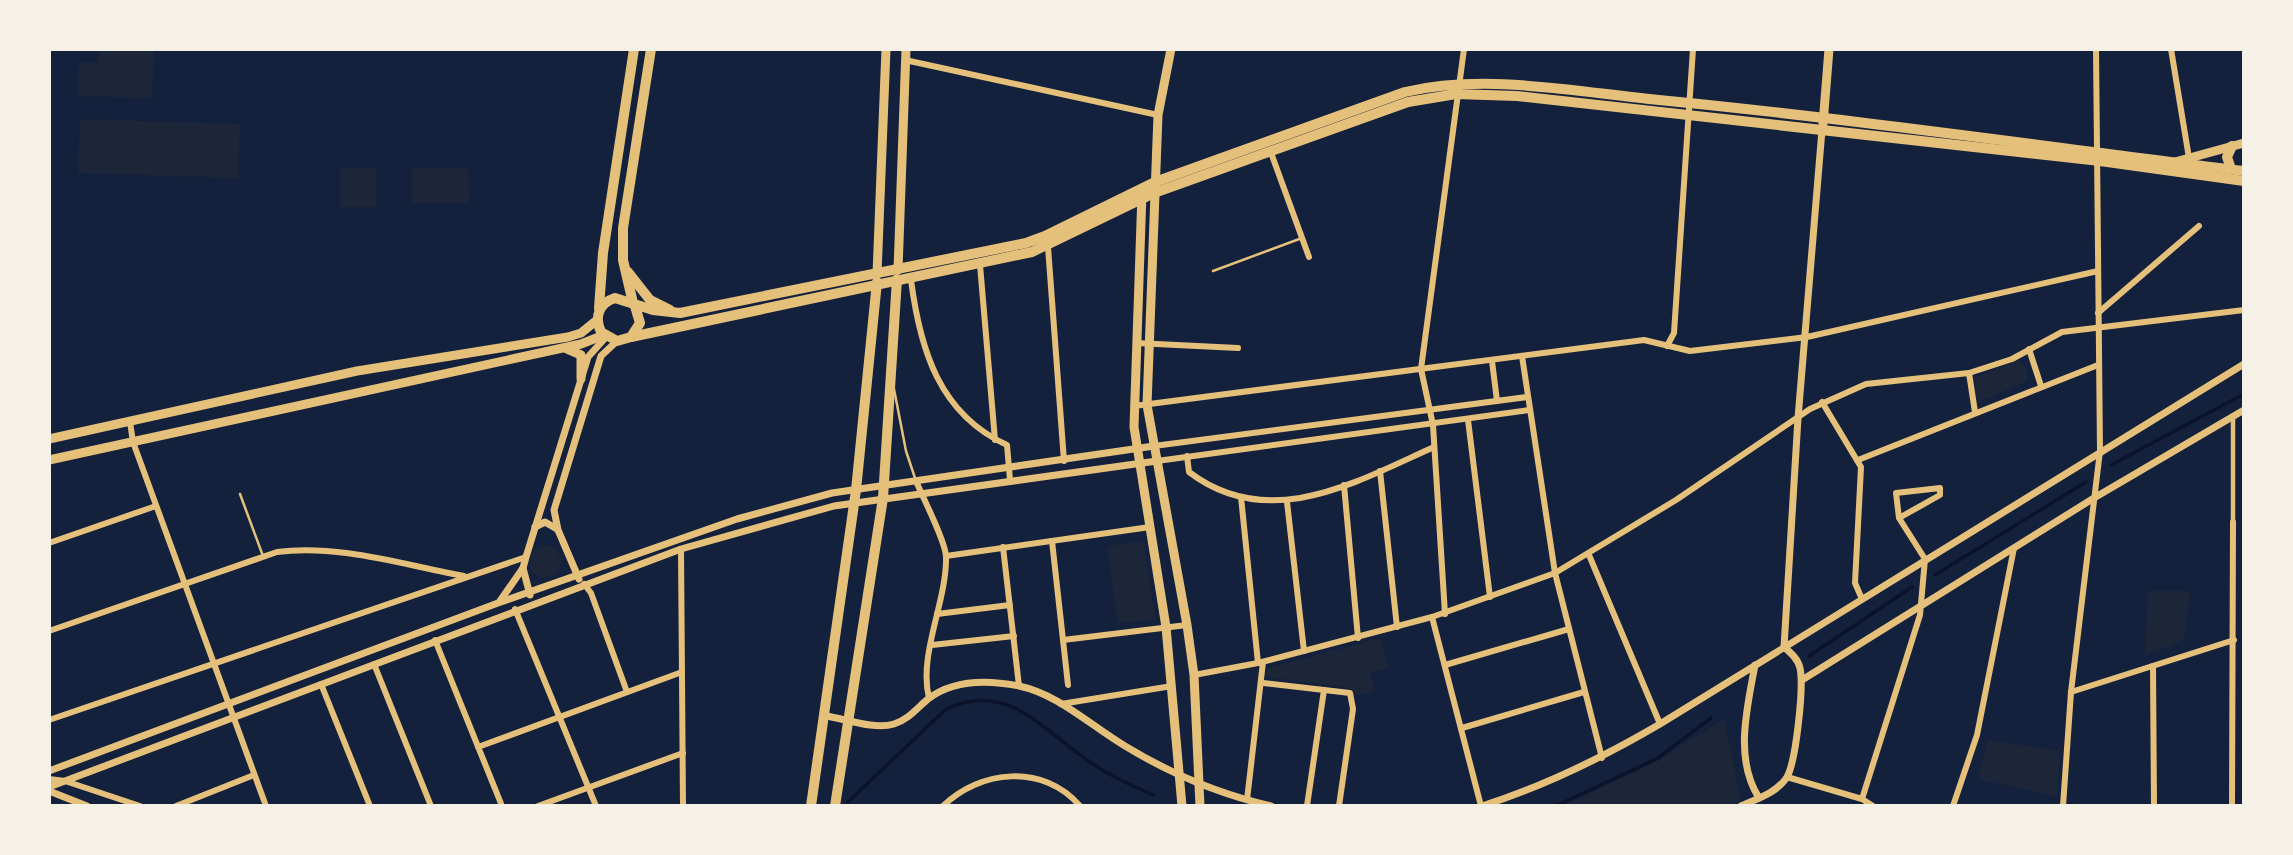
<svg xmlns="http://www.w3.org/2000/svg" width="2293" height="855" font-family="Mulish,sans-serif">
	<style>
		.green { fill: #1d2539 }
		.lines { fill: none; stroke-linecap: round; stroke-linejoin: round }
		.stream { stroke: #0b132b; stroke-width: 3.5 }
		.service { stroke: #e5c07b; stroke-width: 2.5 }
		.pedestrian { stroke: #e5c07b; stroke-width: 4.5 }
		.minor { stroke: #e5c07b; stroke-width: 6 }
		.tertiary { stroke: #e5c07b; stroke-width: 7 }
		.secondary { stroke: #e5c07b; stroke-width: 9 }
		.primary { stroke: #e5c07b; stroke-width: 10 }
	</style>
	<rect width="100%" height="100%" fill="#14213d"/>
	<g class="green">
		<path d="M99 49H154L152 98 78 96 79 63H98Z"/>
		<path d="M80 119 240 124 238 178 78 173Z"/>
		<rect x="340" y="168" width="36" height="39"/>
		<path d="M412 168H468L469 203H412Z"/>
		<path d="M2017 361C2026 365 2031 373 2025 382L1979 402 1975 400 1974 378Z"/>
		<path d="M1144 541 1155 620 1118 623 1107 546Z"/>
		<circle cx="545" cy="562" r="16"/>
		<path d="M2148 591H2190L2184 640 2145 656Z"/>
		<path d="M1380 638 1389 668 1370 674 1375 691 1353 696 1349 688 1266 677 1267 668Z"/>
		<path d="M1724 719 1741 801 1724 806H1563L1654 763Z"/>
		<path d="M1988 740 2060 751 2057 797 1978 779Z"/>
	</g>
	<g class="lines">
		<g class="stream">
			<path d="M2111 465 2244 394"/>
			<path d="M1935 575 2086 482"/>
			<path d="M1809 656 1912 587"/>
			<path d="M848 802 946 709C1009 680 1043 731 1090 762 1109 776 1132 785 1153 795"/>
			<path d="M1556 806 1658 758 1711 718"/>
		</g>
		<g class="service">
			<path d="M1213 271 1302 238"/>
			<path d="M894 389 906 451 915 478"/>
			<path d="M240 494 263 556"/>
		</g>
		<path class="pedestrian" d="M2233 522V418"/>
		<g class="minor">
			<path d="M2171 49 2189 158"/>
			<path d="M905 60 1158 115"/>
			<path d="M1270 150 1309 257"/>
			<path d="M1048 247 1064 461"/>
			<path d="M980 265 995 440"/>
			<path d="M911 280C920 349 939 414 1007 445L1010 480"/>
			<path d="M2098 313 2199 226"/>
			<path d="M1136 343 1238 348"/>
			<path d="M1667 346 1674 333 1693 49"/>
			<path d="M2029 349 2041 386"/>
			<path d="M1522 356 1555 573 1602 758"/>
			<path d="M1492 361 1497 401"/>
			<path d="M1969 373 1975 412"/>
			<path d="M1822 402 1861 467 1855 583 1862 599"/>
			<path d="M1134 406 1644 340 1690 351 1807 337 2098 271"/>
			<path d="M1468 420 1490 597"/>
			<path d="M130 422 133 442 266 806"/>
			<path d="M1154 446 1527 397"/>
			<path d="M1187 456 1189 472C1269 533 1356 482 1434 447"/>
			<path d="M1858 460 2098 365"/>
			<path d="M1157 461 1529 410"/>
			<path d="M1380 471 1397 627"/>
			<path d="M916 481C923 498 946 542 946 557 947 601 918 655 929 698"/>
			<path d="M1344 485 1358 638"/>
			<path d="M1241 497 1258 663"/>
			<path d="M1287 502 1304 651"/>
			<path d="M1052 541 1068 685"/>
			<path d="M49 543 156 506"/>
			<path d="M1003 547 1019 686"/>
			<path d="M681 549 683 806"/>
			<path d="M1589 555 1660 724"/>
			<path d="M946 556 1150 527"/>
			<path d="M584 584 591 593 627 692"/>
			<path d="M515 609 596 806"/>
			<path d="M937 614 1010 605"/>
			<path d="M1445 614 1433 425 1421 369 1464 49"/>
			<path d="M1432 617 1481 806"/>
			<path d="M49 631 277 552C338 544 404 565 464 576"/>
			<path d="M435 640 502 806"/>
			<path d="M1063 640 1187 625"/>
			<path d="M932 645 1014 636"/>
			<path d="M374 664 431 806"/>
			<path d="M1445 665 1569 629"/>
			<path d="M2153 666 2154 806"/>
			<path d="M1194 675 1258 663 1432 617 1555 573 1676 500 1810 409 1866 384 1969 373 2012 359 2062 332 2244 310"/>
			<path d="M1263 683 1350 693 1353 709 1339 806"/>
			<path d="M321 684 370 806"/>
			<path d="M2071 692 2234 640"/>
			<path d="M1061 704 1172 686"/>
			<path d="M49 720 526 557"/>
			<path d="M1462 728 1584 692"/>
			<path d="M478 747 682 672"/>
			<path d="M1787 777 1862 799 1873 806"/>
			<path d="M49 779 65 781 140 806"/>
			<path d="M1862 799 1920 615 1925 559 1899 518 1896 493 1940 488V495L1899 518"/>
			<path d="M1247 800 1263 662"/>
			<path d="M176 806 254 775"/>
			<path d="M538 806 683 753"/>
			<path d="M943 806C980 770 1043 763 1080 806"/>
			<path d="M1307 806 1324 690"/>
			<path d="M1953 806 1977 735 2014 548"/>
			<path d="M2063 806 2071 692 2100 451 2096 49"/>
			<path d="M2232 806 2233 522"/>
		</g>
		<g class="tertiary">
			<path d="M535 527 545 522 557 529"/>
			<path d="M579 579 558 530 554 510 601 356 617 341"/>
			<path d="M530 595 523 568 526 557 588 357 606 337"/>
			<path d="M500 601 523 568"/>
			<path d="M1784 647 1798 418 1822 130"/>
			<path d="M1755 665C1747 708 1734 759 1759 798"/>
			<path d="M1802 680 2094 498 2244 410"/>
			<path d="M826 716C846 719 874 730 894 724 908 720 917 708 928 699 954 679 989 680 1019 686 1058 694 1091 726 1125 746 1171 774 1219 794 1271 806"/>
			<path d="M49 771 498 603 737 519 832 493 1154 446"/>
			<path d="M49 787 681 549 834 506 1157 461"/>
			<path d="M49 791 87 806"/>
			<path d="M1482 806C1545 786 1602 758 1660 724L2244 364"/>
			<path d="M1741 806C1756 799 1777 793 1787 777 1796 761 1804 687 1800 668 1798 659 1791 653 1784 647"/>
		</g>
		<g class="secondary">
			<path d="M1171 49 1158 115 1147 405 1187 625 1194 675 1200 806"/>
			<path d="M1823 124 1829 49"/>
			<path d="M2175 162 2244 143"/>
			<path d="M1142 193 1134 427 1166 627 1182 806"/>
			<path d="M898 270 906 49"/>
			<path d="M877 274 886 49"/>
			<path d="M567 349 581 355V379"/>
			<path d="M49 439 357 371 568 337 581 333 597 320"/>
			<path d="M49 460 581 344 604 335"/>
		</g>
		<g class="primary">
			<path d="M2231 169 2227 157 2232 146"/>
			<path d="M628 272 650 300 670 310"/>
			<path d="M633 303 623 260V228L651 49"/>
			<path d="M635 306 640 323 631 337 617 341 601 332C594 317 599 303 615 298L653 310 680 313 1026 243 1045 236 1155 182 1405 92C1487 73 1576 92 1659 100 1854 119 2049 147 2244 171"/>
			<path d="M599 308 603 253 634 49"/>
			<path d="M631 337 1032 252 1154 193 1408 102 1456 94 1517 96 2100 161 2244 181"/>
			<path d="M811 806 856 490 877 282"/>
			<path d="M835 806 883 498 897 279"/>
		</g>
	</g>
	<rect width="2293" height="855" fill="none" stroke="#f6f1e7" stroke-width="102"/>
</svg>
